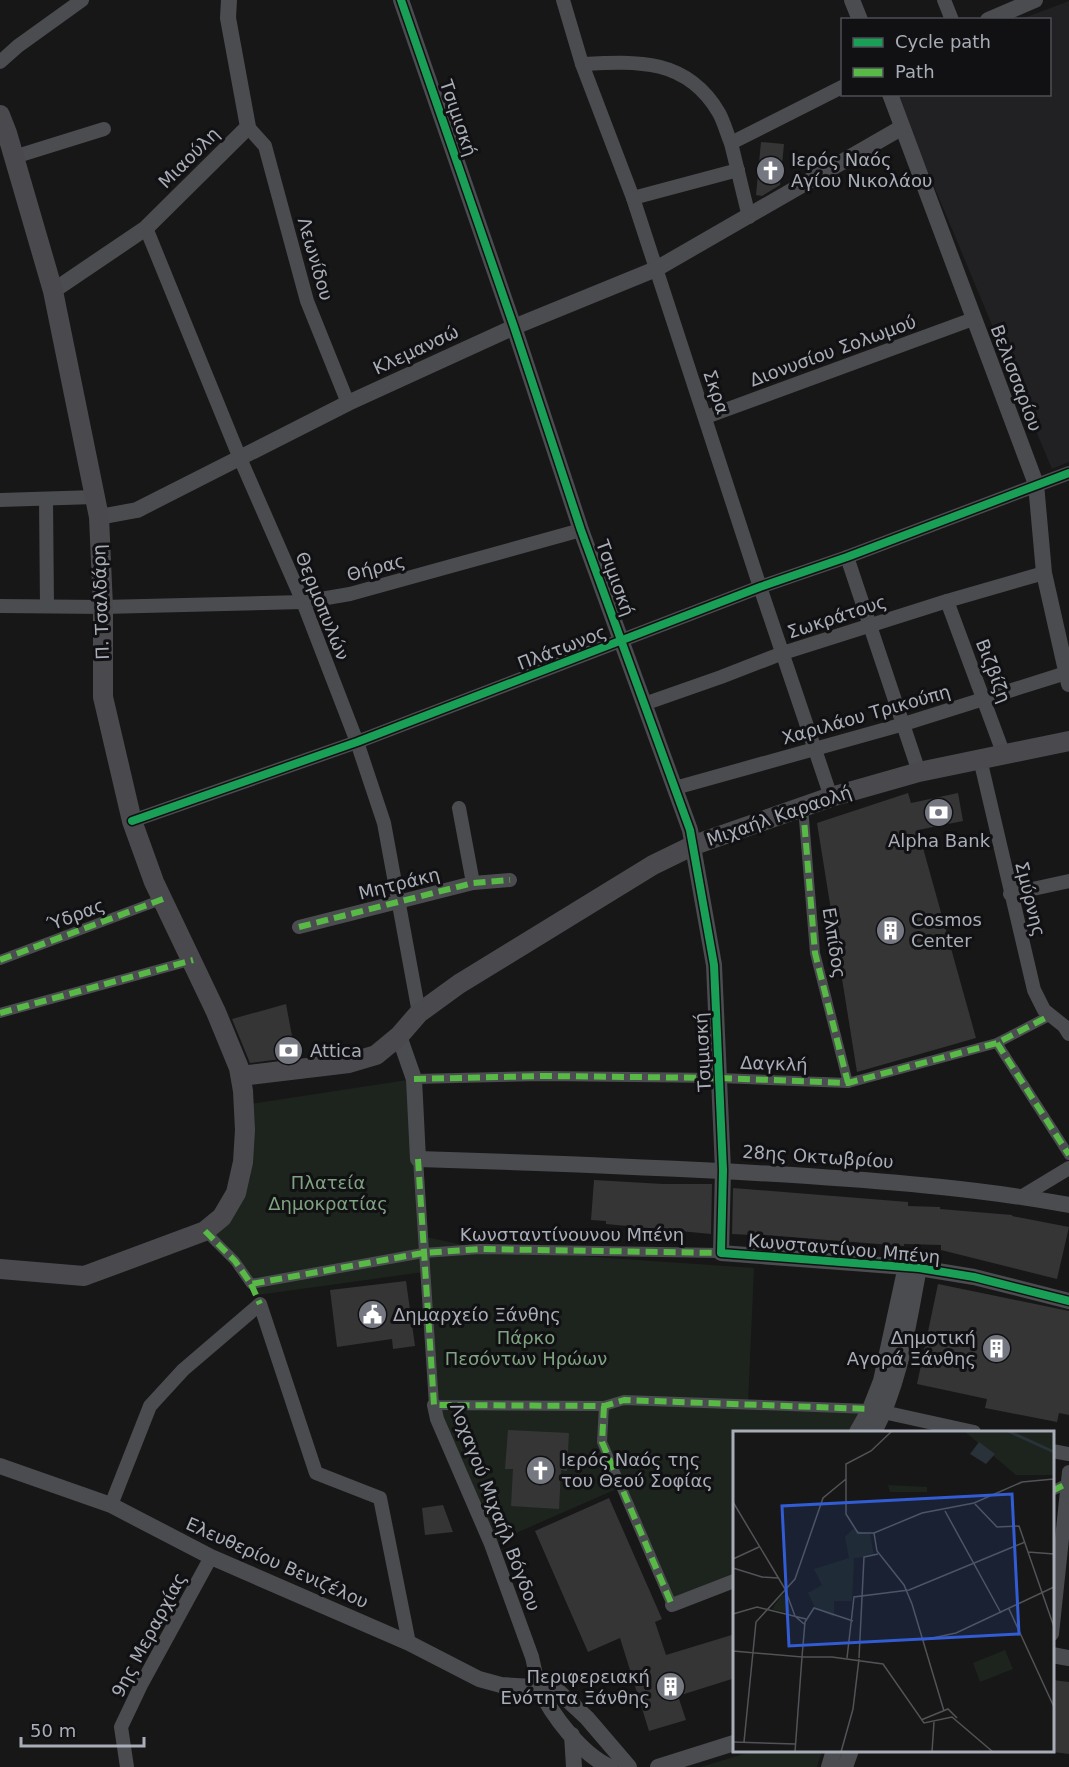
<svg xmlns="http://www.w3.org/2000/svg" width="1069" height="1767" font-family="'DejaVu Sans',sans-serif">
	<style>
		.built { fill: #212123 }
		.green { fill: #1d241e }
		.building { fill: #353536 }
		.lines { fill: none; stroke-linecap: round; stroke-linejoin: round }
		.pedestrian { stroke: #4b4c50; stroke-width: 10 }
		.minor { stroke: #4b4c50; stroke-width: 14 }
		.tertiary { stroke: #4b4c50; stroke-width: 16 }
		.secondary { stroke: #4a4a4e; stroke-width: 20 }
		.quiet { stroke: #58b947; stroke-width: 6; stroke-dasharray: 12 6; stroke-linecap: butt }
		.cycleway-casing { stroke: #111113; stroke-width: 11 }
		.cycleway { stroke: #1a9f57; stroke-width: 8 }
		.labels { text-anchor: middle; stroke-width: 6; stroke-linejoin: round; paint-order: stroke }
		.street-label { font-size: 18px; fill: #a8adb8; stroke: #111113 }
		.poi-label { font-size: 18px; fill: #a8adb8; stroke: #111113; text-anchor: start }
		.park-label { font-size: 18px; fill: #7fa381; stroke: #111113 }
		.inset-river { fill: none; stroke: #2a3239; stroke-width: 3 }
		.inset-road { fill: none; stroke: #515357; stroke-width: 1.5 }
		.view { fill: #325cd3; fill-opacity: 0.15; stroke: #325cd3; stroke-width: 3 }
		.inset-edge { fill: none; stroke: #a8adb8; stroke-width: 3 }
	</style>
	<rect width="100%" height="100%" fill="#171717"/>
	<path class="built" d="M1069 1V462L1052 469 896 95 1050 94V20L1021 19Z"/>
	<g class="green">
		<path d="M414 1079 422 1236 480 1249 754 1268 748 1404 870 1409 858 1432H734V1579L672 1605 621 1487 491 1544 434 1405 424 1272 257 1295 251 1284 205 1231 236 1193 244 1105Z"/>
		<path d="M753 1751V1750L822 1751 817 1767H701Z"/>
	</g>
	<g class="building">
		<path d="M761 142 784 144 780 185 762 196 756 195Z"/>
		<path d="M908 793 911 803 958 793 963 821 918 830 976 1038 857 1072 817 823Z"/>
		<path d="M286 1004 296 1057 250 1063 232 1019Z"/>
		<path d="M594 1180 663 1184H712L711 1234 606 1224V1221L591 1220Z"/>
		<path d="M733 1188 908 1202V1206L940 1207V1209L1012 1215V1216L1069 1227 1057 1279 941 1250V1245L904 1244V1246L752 1234V1235L732 1234Z"/>
		<path d="M406 1281 415 1346 393 1349 392 1339 337 1347 330 1290Z"/>
		<path d="M938 1284 1069 1311V1415L1059 1413 1057 1422 985 1408 987 1399 917 1384Z"/>
		<path d="M508 1430 569 1433 567 1471 561 1470 559 1509 511 1506 513 1469H505Z"/>
		<path d="M609 1498 662 1619 655 1622 666 1655 735 1634V1678L678 1696 686 1720 649 1731 620 1638 588 1652 535 1531Z"/>
		<path d="M443 1505 453 1532 425 1535 422 1508Z"/>
		<path d="M1053 1680 1069 1682V1754L1053 1752Z"/>
	</g>
	<g class="lines">
		<g class="pedestrian">
			<path d="M803 807 815 953 848 1083"/>
			<path d="M0 960 163 899"/>
			<path d="M0 1013 193 960"/>
			<path d="M997 1043 1069 1155"/>
			<path d="M414 1079 543 1076 720 1078 848 1083 997 1043 1049 1016"/>
			<path d="M418 1159 434 1405 604 1406 624 1400 870 1409"/>
			<path d="M205 1231 235 1261 251 1284 423 1253 480 1249 721 1253"/>
			<path d="M604 1406 602 1442 672 1605"/>
			<path d="M1052 1491 1068 1483"/>
		</g>
		<g class="minor">
			<path d="M563 0 582 64 633 198 760 587 831 797"/>
			<path d="M944 0 952 20"/>
			<path d="M0 62 18 46 82 0"/>
			<path d="M582 64C637 61 687 58 719 113 724 122 727 134 731 143"/>
			<path d="M248 127 265 146 307 301 348 403"/>
			<path d="M14 157 104 129"/>
			<path d="M633 198 738 170"/>
			<path d="M749 217 731 143 842 87"/>
			<path d="M146 228 239 456 303 602 357 742 384 823 419 1013"/>
			<path d="M706 417 973 319"/>
			<path d="M0 500 95 497"/>
			<path d="M46 500 47 606"/>
			<path d="M847 557 919 772"/>
			<path d="M947 601 1004 755"/>
			<path d="M0 606 103 607 303 602 350 594 581 530"/>
			<path d="M644 704 721 677 783 653 947 601 1044 573"/>
			<path d="M980 759 1034 990 1044 1010 1064 1026 1069 1034"/>
			<path d="M675 788 904 724 1066 673"/>
			<path d="M459 808 473 883"/>
			<path d="M132 821 357 742 760 587 847 557 1069 473"/>
			<path d="M1010 894 1069 881"/>
			<path d="M299 927 473 883 510 880"/>
			<path d="M1021 1197 1069 1168"/>
			<path d="M434 1405 437 1419 491 1544 532 1657 539 1688"/>
			<path d="M874 1410 974 1432"/>
			<path d="M1052 1451 1069 1454"/>
			<path d="M111 1505 150 1406 183 1370 260 1304 316 1473 380 1498 409 1643"/>
			<path d="M672 1605 734 1581"/>
			<path d="M1052 1634 1069 1472"/>
			<path d="M127 1767 121 1727 141 1685 211 1557"/>
		</g>
		<g class="tertiary">
			<path d="M401 0 514 327 581 530 690 830 714 965 723 1170 721 1253 919 1268 974 1277 1069 1301"/>
			<path d="M852 0 860 20"/>
			<path d="M988 20 1035 0"/>
			<path d="M890 94 1036 484 1044 573 1069 684"/>
			<path d="M53 291 146 228 248 127 228 18 229 0"/>
			<path d="M99 517 137 510 348 403 514 327 656 269 901 128"/>
			<path d="M399 1036 414 1079 418 1159C548 1163 678 1168 808 1176 895 1182 983 1189 1069 1205"/>
			<path d="M857 1432 870 1409 881 1381 906 1266"/>
			<path d="M874 1432C901 1382 908 1323 919 1268"/>
			<path d="M0 1466 111 1505 211 1557 409 1643 479 1679 501 1685 549 1688 559 1692 587 1718 629 1767"/>
			<path d="M1052 1655 1069 1658"/>
			<path d="M539 1688C552 1715 581 1754 610 1767"/>
			<path d="M572 1735 574 1767"/>
			<path d="M658 1767 734 1743"/>
			<path d="M829 1767 834 1750"/>
			<path d="M845 1767 851 1750"/>
		</g>
		<g class="secondary">
			<path d="M0 115 7 133 53 291 99 517 103 607V697L132 821 154 882 216 1012 239 1068 243 1091 245 1130 243 1162 236 1193 222 1217 205 1231 84 1276 0 1269"/>
			<path d="M241 1076 349 1063 376 1055 399 1036 419 1013 459 984 653 865 694 845 831 797 919 772 1069 741"/>
		</g>
		<g class="quiet">
			<path d="M803 807 815 953 848 1083"/>
			<path d="M299 927 473 883 510 880"/>
			<path d="M0 960 163 899"/>
			<path d="M0 1013 193 960"/>
			<path d="M997 1043 1069 1155"/>
			<path d="M414 1079 543 1076 720 1078 848 1083 997 1043 1049 1016"/>
			<path d="M418 1159 434 1405 604 1406 624 1400 870 1409"/>
			<path d="M205 1231 235 1261 251 1284 423 1253 480 1249 721 1253"/>
			<path d="M251 1284 260 1304"/>
			<path d="M604 1406 602 1442 672 1605"/>
			<path d="M1052 1491 1068 1483"/>
		</g>
		<defs>
			<g id="cycleway">
				<path d="M401 0 514 327 581 530 690 830 714 965 723 1170 721 1253 919 1268 974 1277 1069 1301"/>
				<path d="M132 821 357 742 760 587 847 557 1069 473"/>
			</g>
		</defs>
		<use href="#cycleway" class="cycleway-casing"/>
		<use href="#cycleway" class="cycleway"/>
	</g>
	<defs>
		<symbol id="church-disc" viewBox="-11 -11 22 22"><circle r="9.5" fill="#757880" stroke="#111113"/><path d="M-1.2-6h2.4v3.5h3.3v2.4h-3.3V6h-2.4V-.1h-3.3v-2.4h3.3Z" fill="#fff"/></symbol>
		<symbol id="bank-disc" viewBox="-11 -11 22 22"><circle r="9.5" fill="#757880" stroke="#111113"/><path d="M-6-4H6V4H-6ZM0-2.3a2.3 2.3 0 1 0 0 4.6a2.3 2.3 0 1 0 0-4.6Z" fill="#fff"/></symbol>
		<symbol id="building-disc" viewBox="-11 -11 22 22"><circle r="9.5" fill="#757880" stroke="#111113"/><path d="M-4-6H4V6H1V3H-1V6H-4ZM-2.5-4.3h1.7v1.8h-1.7ZM.8-4.3h1.7v1.8H.8ZM-2.5-1h1.7V.8h-1.7ZM.8-1h1.7V.8H.8Z" fill="#fff"/></symbol>
		<symbol id="civic-disc" viewBox="-11 -11 22 22"><circle r="9.5" fill="#757880" stroke="#111113"/><path d="M-.6-6.5H3V-4.5H.6V-3L4-1V1h2V6H-6V1h2V-1L-.6-3ZM-1.2 2.5V6h2.4V2.5Z" fill="#fff"/></symbol>
	</defs>
	<g fill-rule="evenodd">
		<use href="#church-disc" x="754" y="154" width="33" height="33"/>
		<use href="#bank-disc" x="922" y="796" width="33" height="33"/>
		<use href="#building-disc" x="874" y="914" width="33" height="33"/>
		<use href="#bank-disc" x="272" y="1034" width="33" height="33"/>
		<use href="#civic-disc" x="356" y="1298" width="33" height="33"/>
		<use href="#building-disc" x="980" y="1332" width="33" height="33"/>
		<use href="#church-disc" x="524" y="1454" width="33" height="33"/>
		<use href="#building-disc" x="654" y="1670" width="33" height="33"/>
	</g>
	<g class="labels">
		<g class="street-label">
			<text transform="translate(458 118) rotate(71)" y="6">Τσιμισκή</text>
			<text transform="translate(189 158) rotate(-45)" y="6">Μιαούλη</text>
			<text transform="translate(315 259) rotate(74)" y="6">Λεωνίδου</text>
			<text transform="translate(416 350) rotate(-25)" y="6">Κλεμανσώ</text>
			<text transform="translate(833 351) rotate(-20)" y="6">Διονυσίου Σολωμού</text>
			<text transform="translate(1016 378) rotate(69)" y="6">Βελισσαρίου</text>
			<text transform="translate(716 392) rotate(71)" y="6">Σκρα</text>
			<text transform="translate(376 568) rotate(-15)" y="6">Θήρας</text>
			<text transform="translate(615 578) rotate(70)" y="6">Τσιμισκή</text>
			<text transform="translate(101 602) rotate(-92)" y="6">Π. Τσαλδάρη</text>
			<text transform="translate(322 606) rotate(68)" y="6">Θερμοπυλών</text>
			<text transform="translate(837 617) rotate(-18)" y="6">Σωκράτους</text>
			<text transform="translate(562 648) rotate(-21)" y="6">Πλάτωνος</text>
			<text transform="translate(993 671) rotate(69)" y="6">Βιζβίζη</text>
			<text transform="translate(866 715) rotate(-16)" y="6">Χαριλάου Τρικούπη</text>
			<text transform="translate(779 816) rotate(-19)" y="6">Μιχαήλ Καραολή</text>
			<text transform="translate(399 884) rotate(-14)" y="6">Μητράκη</text>
			<text transform="translate(1030 899) rotate(76)" y="6">Σμύρνης</text>
			<text transform="translate(76 915) rotate(-21)" y="6">Ύδρας</text>
			<text transform="translate(834 943) rotate(81)" y="6">Ελπίδος</text>
			<text transform="translate(703 1052) rotate(-93)" y="6">Τσιμισκή</text>
			<text transform="translate(774 1064) rotate(2)" y="6">Δαγκλή</text>
			<text transform="translate(818 1157) rotate(4)" y="6">28ης Οκτωβρίου</text>
			<text x="572" y="1241">Κωνσταντίνουνου Μπένη</text>
			<text transform="translate(844 1249) rotate(5)" y="6">Κωνσταντίνου Μπένη</text>
			<text transform="translate(495 1507) rotate(69)" y="6">Λοχαγού Μιχαήλ Βόγδου</text>
			<text transform="translate(277 1563) rotate(24)" y="6">Ελευθερίου Βενιζέλου</text>
			<text transform="translate(149 1635) rotate(-62)" y="6">9ης Μεραρχίας</text>
		</g>
		<g class="poi-label">
			<text x="791" y="166">Ιερός Ναός<tspan x="791" dy="21">Αγίου Νικολάου</tspan></text>
			<text x="939" y="847" text-anchor="middle">Alpha Bank</text>
			<text x="911" y="926">Cosmos<tspan x="911" dy="21">Center</tspan></text>
			<text x="310" y="1057">Attica</text>
			<text x="393" y="1321">Δημαρχείο Ξάνθης</text>
			<text x="976" y="1344" text-anchor="end">Δημοτική<tspan x="976" dy="21">Αγορά Ξάνθης</tspan></text>
			<text x="561" y="1466">Ιερός Ναός της<tspan x="561" dy="21">του Θεού Σοφίας</tspan></text>
			<text x="650" y="1683" text-anchor="end">Περιφερειακή<tspan x="650" dy="21">Ενότητα Ξάνθης</tspan></text>
		</g>
		<g class="park-label">
			<text x="328" y="1189">Πλατεία<tspan x="328" dy="21">Δημοκρατίας</tspan></text>
			<text x="526" y="1344">Πάρκο<tspan x="526" dy="21">Πεσόντων Ηρώων</tspan></text>
		</g>
	</g>
	<g transform="translate(733 1431)">
		<rect width="321" height="321" fill="#171717"/>
		<path d="M231 0H321V44H283ZM155 54 194 56V61H157ZM120 98 137 103 141 125 121 127 119 170H101V186L82 177 75 162 89 154 81 138 116 127 112 106ZM49 164H53L58 183 39 178ZM272 219 280 238 247 251 240 232Z" fill="#1d241e"/>
		<path d="M246 11 262 23 253 33 237 23Z" fill="#2a3239"/>
		<path class="inset-river" d="M275 0 321 21"/>
		<path class="inset-road" d="M159 0 138 20 113 33V83L125 102H141L189 82 241 72 289 51 321 48M0 71 52 158M242 73 264 96 286 95 321 196M212 80 268 182M141 102 144 120 171 154 179 173 211 280M295 121 321 123M0 128 26 116M0 137 29 146 45 147M52 158 62 185 71 193M276 178 321 276M0 183 24 176 73 188M190 209 223 202 321 156M0 220 69 226 72 191 81 177 120 190M114 227 121 166 176 159 292 111M126 227 131 126 145 123M188 289 215 278 224 287M0 311 62 313M11 311 23 191 62 148 90 67 113 48M62 321 69 226H99L150 233 191 292 219 286 260 321M108 321 120 278 126 228M199 321 201 291"/>
		<path class="view" d="M279 63 286 203 56 215 49 75Z"/>
		<rect width="321" height="321" class="inset-edge"/>
	</g>
	<rect x="841" y="18" width="210" height="78" fill="#111113" stroke="#4d4f55" stroke-width="1.5"/>
	<rect x="853" y="38" width="30" height="9" fill="#1a9f57" stroke="#4d4f55" stroke-width="1.5"/>
	<text x="895" y="48" font-size="18" fill="#a8adb8">Cycle path</text>
	<rect x="853" y="68" width="30" height="9" fill="#58b947" stroke="#4d4f55" stroke-width="1.5"/>
	<text x="895" y="78" font-size="18" fill="#a8adb8">Path</text>
	<path d="M21 1737v9h123v-9" fill="none" stroke="#a8adb8" stroke-width="3"/>
	<text x="30" y="1737" font-size="18" fill="#a8adb8" stroke="#111113" stroke-width="4.5" paint-order="stroke">50 m</text>
</svg>
